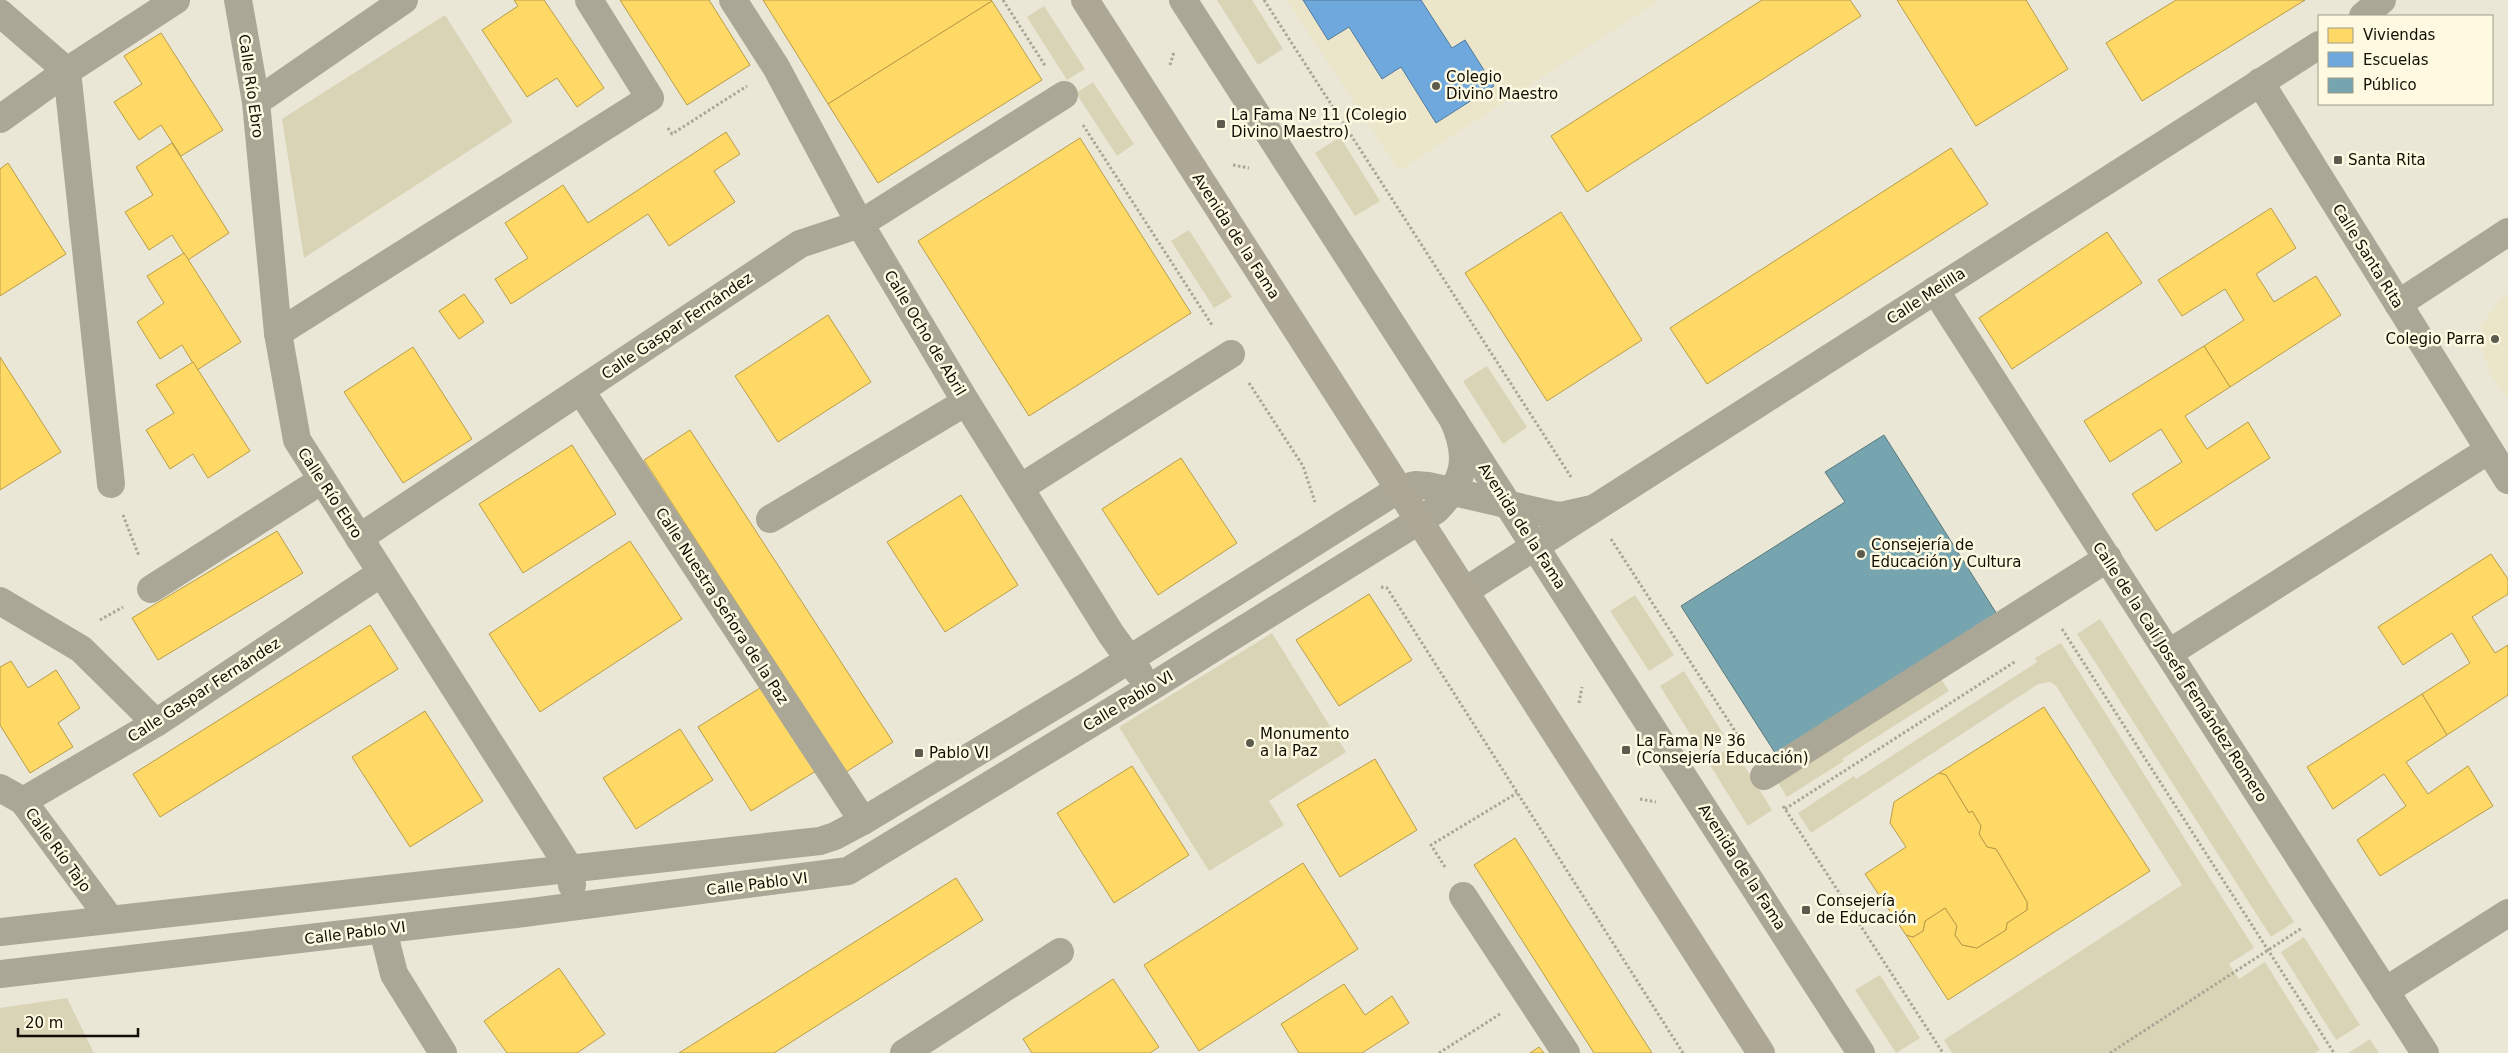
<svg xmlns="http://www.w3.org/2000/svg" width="2508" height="1053" font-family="'DejaVu Sans',sans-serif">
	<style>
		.built { fill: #ebe5ca }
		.green { fill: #dad4b6 }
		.homes { fill: #ffd966; stroke: #b89c49 }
		.schools { fill: #6fa8dc; stroke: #537a9c }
		.public { fill: #76a5af; stroke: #58787c }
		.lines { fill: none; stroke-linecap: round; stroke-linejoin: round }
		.path { stroke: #a8a697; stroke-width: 3; stroke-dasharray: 2.5 2.5; stroke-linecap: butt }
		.minor { stroke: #aaa797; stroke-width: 28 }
		.major { stroke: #ada896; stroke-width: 28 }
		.poi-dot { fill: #5d5b4e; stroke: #fef9e1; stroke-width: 2 }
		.labels { text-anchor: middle; stroke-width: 5; stroke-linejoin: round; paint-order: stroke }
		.poi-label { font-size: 15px; fill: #110f05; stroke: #fef9e1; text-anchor: start }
		.street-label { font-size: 15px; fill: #110f05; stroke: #fef9e1 }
	</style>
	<rect width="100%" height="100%" fill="#eae7d7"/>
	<g class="built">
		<path d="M1287 0H1660L1399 171Z"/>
		<path d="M2508 293V400L2490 373 2483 351 2481 326 2500 299Z"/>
	</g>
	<g class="green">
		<path d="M1217 0H1252L1283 49 1258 65Z"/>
		<path d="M1044 6 1085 69 1067 80 1027 17Z"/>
		<path d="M445 15 513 122 304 258 282 119Z"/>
		<path d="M1093 82 1134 144 1117 156 1076 93Z"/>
		<path d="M1340 137 1380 201 1355 216 1315 153Z"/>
		<path d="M1189 230 1232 297 1214 308 1171 241Z"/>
		<path d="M1487 366 1527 427 1503 444 1463 381Z"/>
		<path d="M1635 595 1674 655 1649 671 1610 611Z"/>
		<path d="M2100 619 2294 922 2271 937 2077 634Z"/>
		<path d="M1272 633 1346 752 1269 801 1284 825 1209 871 1119 727Z"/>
		<path d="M2061 643 2254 948 2229 964 2239 979 2265 962 2320 1050 2315 1053H1952L1944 1040 2182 885 2056 686 2050 682 2038 684 1811 833 1798 813 1854 776 1856 779 2037 662 2035 658Z"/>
		<path d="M1684 671 1724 735 1700 750 1660 686Z"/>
		<path d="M1937 673 1949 691 1842 759 1844 761 1787 797 1774 776Z"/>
		<path d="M1732 746 1772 810 1748 826 1708 762Z"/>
		<path d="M2304 937 2360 1025 2336 1040 2281 952Z"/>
		<path d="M1880 975 1920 1038 1896 1053 1855 990Z"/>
		<path d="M67 998 94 1053H0V1008Z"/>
		<path d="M2370 1039 2379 1053H2348Z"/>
	</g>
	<g class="homes">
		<path d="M514 0H544L604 88 577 107 557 78 527 97 482 30 518 6Z"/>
		<path d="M620 0H709L750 65 687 105Z"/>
		<path d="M763 0H991L992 1 828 104Z"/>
		<path d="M1762 0H1850L1861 16 1587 192 1551 136Z"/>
		<path d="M1897 0H2026L2068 69 1976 126Z"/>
		<path d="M2176 0H2305L2142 101 2106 43Z"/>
		<path d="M992 1 1042 80 878 183 828 104Z"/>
		<path d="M161 33 223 130 181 156 161 125 139 140 114 102 142 84 124 56Z"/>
		<path d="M726 132 740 154 714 171 735 202 669 246 648 214 511 304 495 279 528 258 505 223 563 185 588 223Z"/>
		<path d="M1080 138 1191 313 1029 416 918 241Z"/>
		<path d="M172 143 229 233 188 260 172 235 149 250 125 212 153 195 136 167Z"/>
		<path d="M1951 148 1988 204 1707 384 1670 328Z"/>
		<path d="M8 163 66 254 0 296V169Z"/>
		<path d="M2271 208 2296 248 2256 274 2274 302 2316 276 2341 315 2230 387 2204 346 2244 320 2225 289 2182 316 2158 280Z"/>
		<path d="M1561 212 1642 340 1547 401 1465 273Z"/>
		<path d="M2107 232 2142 283 2012 369 1979 318Z"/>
		<path d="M184 253 241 342 197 370 182 345 160 359 137 322 164 303 147 276Z"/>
		<path d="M464 294 484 322 459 339 439 311Z"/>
		<path d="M828 315 871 382 778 442 735 376Z"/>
		<path d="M2204 346 2230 387 2185 416 2207 449 2248 422 2270 458 2156 531 2132 494 2182 462 2161 429 2110 462 2084 421Z"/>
		<path d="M413 347 472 439 403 483 344 392Z"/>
		<path d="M0 357 61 452 0 490Z"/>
		<path d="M193 362 250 451 208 478 193 454 170 469 146 430 174 413 156 385Z"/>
		<path d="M690 430 893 742 846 772 644 460Z"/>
		<path d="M572 445 616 514 523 573 479 504Z"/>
		<path d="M1181 458 1237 543 1158 595 1102 509Z"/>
		<path d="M961 495 1018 585 945 632 887 542Z"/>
		<path d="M277 531 303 573 158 660 132 618Z"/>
		<path d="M630 541 682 619 540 712 489 634Z"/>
		<path d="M2491 554 2508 579V594L2472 617 2495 653 2508 645V695L2447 735 2422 694 2470 663 2452 633 2403 665 2378 627Z"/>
		<path d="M1369 594 1412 660 1339 706 1296 640Z"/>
		<path d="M370 625 398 669 160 817 133 774Z"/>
		<path d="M11 661 28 688 56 670 80 708 58 723 73 747 30 773 0 725V667Z"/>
		<path d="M763 686 816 771 751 811 698 727Z"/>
		<path d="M2422 694 2447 735 2406 762 2428 794 2468 766 2493 806 2380 876 2357 840 2406 806 2384 774 2333 809 2307 767Z"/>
		<path d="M2044 707 2150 871 1948 1000 1906 935 1913 937 1923 931 1925 921 1945 908 1957 926 1955 935 1962 945 1977 948 2006 930 2007 923 2027 910V902L1996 849 1987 847 1979 834 1981 826 1972 811 1969 813 1946 775 1939 773Z"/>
		<path d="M425 711 483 801 410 847 352 757Z"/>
		<path d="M680 729 713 780 636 829 603 778Z"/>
		<path d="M1375 759 1417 830 1340 877 1297 805Z"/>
		<path d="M1132 766 1189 855 1114 903 1057 813Z"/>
		<path d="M1939 773 1946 775 1969 813 1972 811 1981 826 1979 834 1987 847 1996 849 2027 902V910L2007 923 2006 930 1977 948 1962 945 1955 935 1957 926 1945 908 1925 921 1923 931 1913 937 1906 935 1865 874 1906 847 1890 823 1894 802Z"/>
		<path d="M1515 838 1652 1053H1594L1474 865Z"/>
		<path d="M1303 863 1358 949 1199 1051 1144 965Z"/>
		<path d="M956 878 983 920 774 1053H679Z"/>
		<path d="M559 968 605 1034 577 1053H507L484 1021Z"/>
		<path d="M1113 979 1159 1047 1150 1053H1032L1023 1039Z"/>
		<path d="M1344 984 1365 1015 1392 996 1409 1023 1362 1053H1299L1281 1024Z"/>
		<path d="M1539 1047 1544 1053H1530Z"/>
	</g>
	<path class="schools" d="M1303 0H1421L1452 48 1465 40 1494 86 1436 123 1401 67 1382 79 1349 27 1328 40Z"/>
	<path class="public" d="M1884 435 2000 619 1779 759 1681 606 1845 502 1825 472Z"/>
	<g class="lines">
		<g class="path">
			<path d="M1003 0 1046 67"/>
			<path d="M1264 0 1571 477"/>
			<path d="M1170 65 1174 52"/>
			<path d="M1083 125 1212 325"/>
			<path d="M668 128 672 134 747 86"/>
			<path d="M1233 165 1249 168"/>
			<path d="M1249 383 1303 466 1315 502"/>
			<path d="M123 515 139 556"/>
			<path d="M1611 539 1746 748"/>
			<path d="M1381 587 1387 588 1683 1053"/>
			<path d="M100 620 123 607"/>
			<path d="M2062 629 2334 1053"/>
			<path d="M1579 703 1582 687"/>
			<path d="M1640 799 1656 802"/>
			<path d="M1783 806 1943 1053"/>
			<path d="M1785 809 2016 661"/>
			<path d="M1445 867 1431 845 1517 793"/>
			<path d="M1439 1053 1500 1014"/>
			<path d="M2110 1053 2302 928"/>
		</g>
		<g class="minor">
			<path d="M238 0 256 102 278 333 297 440 570 869 572 885"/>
			<path d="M733 0 776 67 860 224 966 402 1111 634 1139 673"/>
			<path d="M1183 0 1861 1053"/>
			<path d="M0 13 67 71 111 484"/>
			<path d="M2363 16 2382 0"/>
			<path d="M2260 82 2508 480"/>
			<path d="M256 102 404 0"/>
			<path d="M0 119 67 71 176 0"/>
			<path d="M1935 290 2425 1053"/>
			<path d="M2398 304 2508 232"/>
			<path d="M278 333 650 98 589 0"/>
			<path d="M581 391 863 821"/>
			<path d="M1020 488 1231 354"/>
			<path d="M770 519 966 402"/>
			<path d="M359 538 800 244 860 224 1064 95"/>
			<path d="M151 589 322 480"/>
			<path d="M1465 591 2319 45"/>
			<path d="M0 601 81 649 156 723"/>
			<path d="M2169 653 2489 450"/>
			<path d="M1764 776 2108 558"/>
			<path d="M0 788 23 801 110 919"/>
			<path d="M23 801 156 723 381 573"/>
			<path d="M1463 896 1566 1053"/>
			<path d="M383 930 394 974 443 1053"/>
			<path d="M0 932 820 841 835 836 863 821 1084 688 1399 489 1415 485 1428 486 1553 515 1561 516 1592 509"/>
			<path d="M0 974 516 914 848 871 1151 687 1436 510C1466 480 1470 457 1453 419"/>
			<path d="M2385 991 2508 913"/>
			<path d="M904 1053 1060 952"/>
		</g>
		<path class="major" d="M1085 0 1761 1053"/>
	</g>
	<g class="poi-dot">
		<circle cx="1436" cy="86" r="5"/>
		<rect x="1216" y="119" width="10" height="10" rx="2.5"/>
		<rect x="2333" y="155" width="10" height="10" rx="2.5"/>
		<circle cx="2495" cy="339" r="5"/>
		<circle cx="1861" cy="554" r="5"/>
		<circle cx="1250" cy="743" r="5"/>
		<rect x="1621" y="745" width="10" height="10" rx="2.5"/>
		<rect x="914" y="748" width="10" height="10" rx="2.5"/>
		<rect x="1801" y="905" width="10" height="10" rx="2.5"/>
	</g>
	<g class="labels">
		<g class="poi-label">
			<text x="1446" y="82">Colegio<tspan x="1446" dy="17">Divino Maestro</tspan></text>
			<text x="1231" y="120">La Fama Nº 11 (Colegio<tspan x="1231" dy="17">Divino Maestro)</tspan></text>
			<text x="2348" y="165">Santa Rita</text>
			<text x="2485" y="344" text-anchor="end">Colegio Parra</text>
			<text x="1871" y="550">Consejería de<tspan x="1871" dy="17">Educación y Cultura</tspan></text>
			<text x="1260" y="739">Monumento<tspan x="1260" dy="17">a la Paz</tspan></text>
			<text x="1636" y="746">La Fama Nº 36<tspan x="1636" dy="17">(Consejería Educación)</tspan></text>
			<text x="929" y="758">Pablo VI</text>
			<text x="1816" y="906">Consejería<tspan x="1816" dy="17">de Educación</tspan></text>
		</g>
		<g class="street-label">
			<text transform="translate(251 86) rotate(82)" y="5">Calle Río Ebro</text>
			<text transform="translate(1236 236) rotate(57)" y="5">Avenida de la Fama</text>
			<text transform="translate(2368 256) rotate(58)" y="5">Calle Santa Rita</text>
			<text transform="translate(1926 296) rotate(-33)" y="5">Calle Melilla</text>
			<text transform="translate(677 326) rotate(-34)" y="5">Calle Gaspar Fernández</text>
			<text transform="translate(925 333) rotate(59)" y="5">Calle Ocho de Abril</text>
			<text transform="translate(330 493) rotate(57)" y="5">Calle Río Ebro</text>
			<text transform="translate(1522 526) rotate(57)" y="5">Avenida de la Fama</text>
			<text transform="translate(722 606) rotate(57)" y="5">Calle Nuestra Señora de la Paz</text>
			<text transform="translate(2180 672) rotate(57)" y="5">Calle de la Calí Josefa Fernández Romero</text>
			<text transform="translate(204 690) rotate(-33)" y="5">Calle Gaspar Fernández</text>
			<text transform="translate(1128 701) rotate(-31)" y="5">Calle Pablo VI</text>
			<text transform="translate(58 850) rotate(54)" y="5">Calle Río Tajo</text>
			<text transform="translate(1742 867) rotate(57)" y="5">Avenida de la Fama</text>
			<text transform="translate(757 884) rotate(-7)" y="5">Calle Pablo VI</text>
			<text transform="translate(355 933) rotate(-7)" y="5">Calle Pablo VI</text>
		</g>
	</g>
	<rect x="2318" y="15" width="175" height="90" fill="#fef9e1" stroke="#9f9b89"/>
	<rect x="2328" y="28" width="25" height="15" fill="#ffd966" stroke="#9f9b89"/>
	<text x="2363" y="40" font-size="15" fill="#110f05">Viviendas</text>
	<rect x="2328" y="52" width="25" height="15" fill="#6fa8dc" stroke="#9f9b89"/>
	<text x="2363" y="65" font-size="15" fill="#110f05">Escuelas</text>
	<rect x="2328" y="78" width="25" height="15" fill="#76a5af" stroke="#9f9b89"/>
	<text x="2363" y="90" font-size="15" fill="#110f05">Público</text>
	<path d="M18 1028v8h120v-8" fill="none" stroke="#110f05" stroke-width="2.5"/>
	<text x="25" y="1028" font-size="15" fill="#110f05" stroke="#fef9e1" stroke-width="4" paint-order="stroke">20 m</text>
</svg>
